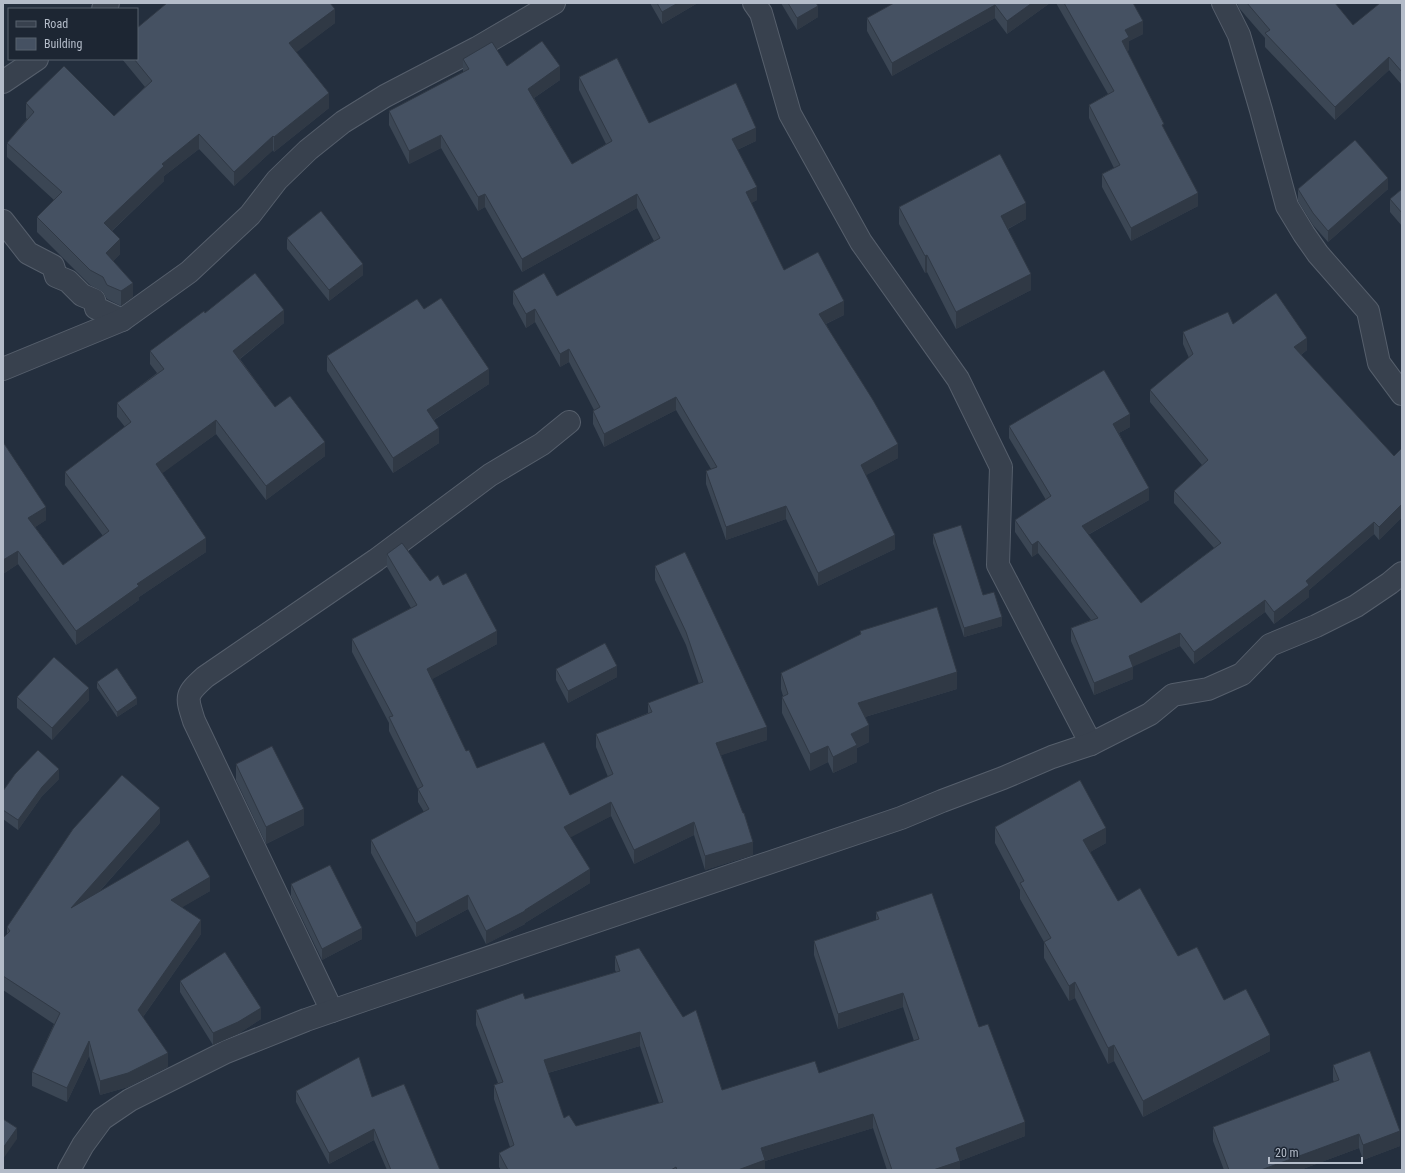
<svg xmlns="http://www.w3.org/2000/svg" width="1405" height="1173" font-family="'Roboto Condensed',sans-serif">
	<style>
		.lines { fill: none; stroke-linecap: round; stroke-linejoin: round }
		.street-casing { stroke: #565f6c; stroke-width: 24 }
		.street { stroke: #38414e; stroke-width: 22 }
		.wall { fill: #3b4654; fill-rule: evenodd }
		.shaded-wall { fill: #303945 }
		.building { fill: #455162; stroke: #303945; fill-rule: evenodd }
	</style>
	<rect width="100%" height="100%" fill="#242f3e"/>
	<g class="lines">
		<defs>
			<g id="street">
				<path d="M754 3 761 13 790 114 861 242 958 379 1001 467 998 565 1091 744"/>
				<path d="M1223 3 1239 35 1261 110 1287 206 1304 234 1318 254 1368 311 1379 363 1402 394"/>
				<path d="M103 9 108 3"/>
				<path d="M3 82 37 59"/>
				<path d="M3 221 28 253 53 266 56 276 68 281 82 295 94 300 96 308 122 320"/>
				<path d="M3 369 122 320 189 272 250 215 277 180 308 150 343 122 385 96 477 48 554 3"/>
				<path d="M332 1011 194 721C186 696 185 695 205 677L376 560 490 475 542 444 569 422"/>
				<path d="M69 1170 83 1145 102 1119 130 1100 226 1052 306 1020 364 1000 901 818 942 801 1003 778 1052 757 1091 744 1150 714 1173 695 1208 689 1242 674 1270 645 1316 626 1356 606 1390 583 1402 573"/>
			</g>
		</defs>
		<use href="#street" class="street-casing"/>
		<use href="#street" class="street"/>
	</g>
	<g class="wall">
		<path d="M650 3H696V4L662 24Z"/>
		<path d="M781 3H816L818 17 797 30Z"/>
		<path d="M894 3H1050L1007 34 995 18 892 76 867 31V18Z"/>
		<path d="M1056 3H1133L1143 34 1129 41V50L1127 51 1164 129 1198 206 1131 241 1102 187V174L1114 168 1089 118V105L1108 94Z"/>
		<path d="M1237 3H1335L1353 25 1402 3V85L1389 70 1335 120 1265 47V38L1239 8Z"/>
		<path d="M335 23 296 52 329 108 274 152 273 150 234 186 199 149 164 176V181L112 231 120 254 113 261 133 297 121 306 107 299 103 292 90 285 37 232V217L54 200 7 157V143L27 119 26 118V103L114 116 145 87 122 59H137Z"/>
		<path d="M463 59 507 66 560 80 534 98 572 164 606 144 579 90V77L649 123 756 141 737 150 757 200 751 203 784 270 844 315 826 324 898 458 866 475 895 549 818 586 786 519 726 540 706 484V471L711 469 676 410 604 447 593 424V411L594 410 569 362 560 367 535 322 526 328 513 304V291L557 296 654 241 637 208 522 272 485 207 478 211 441 148 409 164 389 125V111L463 72Z"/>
		<path d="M1298 189H1388L1328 242 1313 225 1298 201Z"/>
		<path d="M1402 189V226L1390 212V199Z"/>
		<path d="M899 207 1026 219 1008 229 1031 290 956 329 927 272 925 273 899 224Z"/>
		<path d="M287 238 363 275 329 301 287 249Z"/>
		<path d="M424 309 489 384 434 420 439 443 393 473 327 371V356Z"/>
		<path d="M205 313 284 323 240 359 275 407 325 456 266 500 216 434 162 473 206 552 139 597V600L76 645 18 564 3 574V442L46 520 35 527 63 565 103 536 65 485V472L125 427 117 417V403L157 373 150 364V351Z"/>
		<path d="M1233 324 1307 350 1301 355 1394 456 1402 448V517L1379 540 1374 534 1309 590V597L1274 624 1265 612 1194 664 1180 646 1133 666V679L1094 695 1071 641V628L1091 620 1038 553 1032 557 1015 532V520L1046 500 1009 438V426L1130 427 1119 433 1149 500 1088 535 1141 603 1214 548 1174 503V491L1202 465 1150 402V390L1189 358 1183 344V332Z"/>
		<path d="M933 534 983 595 1002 626 964 637 933 543Z"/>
		<path d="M387 554 430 581 443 585 497 644 432 679 466 751 477 768 570 795 608 777 596 747V734L648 713V703L699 684 686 645 655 580V566L767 740 721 755 753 855 705 870 694 835 634 864 611 816 570 837 590 883 525 923V924L486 944 468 909 416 937 371 853V840L424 812 418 802V789L389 731V723L352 652V639L411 608 387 567Z"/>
		<path d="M860 631 957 689 865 717 869 742 857 748V762L833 773 828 762 810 771 782 713V697L783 696 781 689V673L860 635Z"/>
		<path d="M556 669 617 677 568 703 556 680Z"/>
		<path d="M97 682 137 704 117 717 97 688Z"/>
		<path d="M17 697 89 700 52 740 17 708Z"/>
		<path d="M236 764 304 825 266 844 236 780Z"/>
		<path d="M59 779 42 796 18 830 3 819V791Z"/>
		<path d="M160 823 98 893 210 891 182 907 201 934 143 1017 168 1067 128 1087 100 1095 89 1056 67 1102 32 1086V1072L54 1024 3 990V938L7 934V927Z"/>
		<path d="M995 827 1106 843 1090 852 1118 901 1178 956 1224 1000 1270 1051 1143 1117 1114 1061 1108 1064 1075 998 1069 1001 1044 958V942L1020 899V890L995 843Z"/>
		<path d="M291 884 362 939 322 960 291 896Z"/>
		<path d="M876 912 979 1027 1025 1136 960 1161V1170H887L873 1128 765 1161V1170H501L499 1167V1153L510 1147 494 1099V1085L498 1083 476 1025V1010L525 999 616 972 615 970V956L722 1090 819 1073 914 1041 903 1007 838 1029 814 955V941L876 920ZM640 1046 659 1103 576 1126 564 1118 548 1073Z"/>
		<path d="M180 981 261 1019 238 1034 213 1045 180 992Z"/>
		<path d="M1333 1065 1400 1146 1363 1160 1359 1148 1300 1170H1224L1213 1141V1127L1334 1082 1333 1080Z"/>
		<path d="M296 1091 372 1097 440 1170H387L374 1140 329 1164 296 1102Z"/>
	</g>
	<g class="shaded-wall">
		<path d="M678 3H696V4L662 24V12Z"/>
		<path d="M1032 3H1050L1007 34V21Z"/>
		<path d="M995 5V18L892 76V63Z"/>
		<path d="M818 6V17L797 30V18Z"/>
		<path d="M335 9V23L289 58V43Z"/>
		<path d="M1143 21V34L1129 41V50L1122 54V41L1125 30Z"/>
		<path d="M1389 57V70L1335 120V107Z"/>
		<path d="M560 66V80L528 102V89Z"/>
		<path d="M329 93V108L274 152V137Z"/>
		<path d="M756 128V141L732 152V139Z"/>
		<path d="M199 134V149L164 176V181L104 238V223L162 164Z"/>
		<path d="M441 135V148L409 164V151Z"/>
		<path d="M273 136V150L234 186V172Z"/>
		<path d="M1388 178V189L1328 242V231Z"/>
		<path d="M757 187V200L746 206V192Z"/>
		<path d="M1198 193V206L1131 241V228Z"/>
		<path d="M485 194V207L478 211V197Z"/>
		<path d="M637 194V208L522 272V259Z"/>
		<path d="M1026 203V219L1001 232V216Z"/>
		<path d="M120 239V254L106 268V253Z"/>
		<path d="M927 255V272L925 273V256Z"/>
		<path d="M363 264V275L329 301V290Z"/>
		<path d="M1031 274V290L956 329V312Z"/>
		<path d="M133 283V297L121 306V291Z"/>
		<path d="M844 301V315L819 327V314Z"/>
		<path d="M535 309V322L526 328V314Z"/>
		<path d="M284 310V323L233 364V351Z"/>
		<path d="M1307 338V350L1294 360V347Z"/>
		<path d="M569 349V362L560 367V354Z"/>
		<path d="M489 369V384L427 424V410Z"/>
		<path d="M676 397V410L604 447V434Z"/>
		<path d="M1130 414V427L1113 436V424Z"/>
		<path d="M216 420V434L156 478V464Z"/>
		<path d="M439 428V443L393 473V458Z"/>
		<path d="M325 442V456L266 500V486Z"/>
		<path d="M898 444V458L861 478V465Z"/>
		<path d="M1149 488V500L1082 538V526Z"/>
		<path d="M1402 504V517L1379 540V527Z"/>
		<path d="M786 506V519L726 540V527Z"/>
		<path d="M46 507V520L28 532V518Z"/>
		<path d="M1374 522V534L1309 590V597L1274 624V612L1306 581Z"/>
		<path d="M895 535V549L818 586V573Z"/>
		<path d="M206 538V552L139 597V600L76 645V631L137 584Z"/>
		<path d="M1038 541V553L1032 557V545Z"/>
		<path d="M18 551V564L3 574V560Z"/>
		<path d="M1265 600V612L1194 664V652Z"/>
		<path d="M1002 617V626L964 637V628Z"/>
		<path d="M497 631V644L427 682V669Z"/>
		<path d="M1180 633V646L1130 668 1133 667V679L1094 695V683L1129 656Z"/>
		<path d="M617 666V677L568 703V691Z"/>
		<path d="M957 672V689L858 719V703Z"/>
		<path d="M89 688V700L52 740V728Z"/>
		<path d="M137 698V704L117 717V712Z"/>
		<path d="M869 725V742L857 748V762L833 773V757L851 734Z"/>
		<path d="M767 727V740L716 757V743Z"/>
		<path d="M828 746V762L810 771V754Z"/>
		<path d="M59 769V779L42 796 18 830V820L42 787Z"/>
		<path d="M611 802V816L564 841V827Z"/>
		<path d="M160 808V823L71 923V908Z"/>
		<path d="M304 809V825L266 844V827Z"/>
		<path d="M694 822V835L634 864V850Z"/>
		<path d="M1106 828V843L1083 856V840Z"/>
		<path d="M753 842V855L705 870V856Z"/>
		<path d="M590 869V883L525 923V924L486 944V931L525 910Z"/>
		<path d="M210 877V891L171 914V900Z"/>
		<path d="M468 895V909L416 937V923Z"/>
		<path d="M201 920V934L138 1024V1010Z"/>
		<path d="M362 928V939L322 960V949Z"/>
		<path d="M1075 982V998L1069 1001V986Z"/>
		<path d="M903 993V1007L838 1029V1014Z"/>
		<path d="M261 1008V1019L238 1034 213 1045V1033Z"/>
		<path d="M640 1032V1046L544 1074V1060Z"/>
		<path d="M1270 1035V1051L1143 1117V1101Z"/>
		<path d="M89 1041V1056L67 1102V1088Z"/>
		<path d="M1114 1045V1061L1108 1064V1048Z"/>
		<path d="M168 1053V1067L128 1087 100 1095V1081Z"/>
		<path d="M873 1114V1128L765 1161V1170H738L761 1148Z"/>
		<path d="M1025 1122V1136L960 1161V1170H933L956 1148Z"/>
		<path d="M17 1128V1139L3 1159V1148Z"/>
		<path d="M374 1129V1140L329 1164V1153Z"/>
		<path d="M1400 1131V1146L1363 1160V1145Z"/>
		<path d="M1359 1134V1148L1300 1170H1261Z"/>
	</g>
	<g class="building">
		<path d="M167 3H330L335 9 289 43 329 93 274 137 273 136 234 172 199 134 162 164 164 166 104 223 120 239 106 253 133 283 121 291 107 285 103 277 90 270 37 217 62 192 7 143 34 112 26 103 64 66 114 116 152 81 134 59H137V28Z"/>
		<path d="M657 3H678L662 12Z"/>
		<path d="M788 3H816L818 6 797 18Z"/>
		<path d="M894 3H1032L1007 21 995 5 892 63 867 18Z"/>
		<path d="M1064 3H1133L1143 21 1125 30 1129 37 1122 41 1164 124 1162 125 1198 193 1131 228 1102 174 1120 165 1089 105 1114 91Z"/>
		<path d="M1247 3H1335L1353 25 1380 3H1402V72L1389 57 1335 107 1265 33 1270 30Z"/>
		<path d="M542 41 560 66 528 89 572 164 612 141 579 77 617 58 649 123 736 83 756 128 732 139 757 187 746 192 784 270 818 252 844 301 819 314 873 400 898 444 861 465 895 535 818 573 786 506 726 527 706 471 717 467 676 397 604 434 593 411 600 407 569 349 560 354 535 309 526 314 513 291 544 273 557 296 660 238 637 194 522 259 485 194 478 197 441 135 409 151 389 111 469 69 463 59 492 42 507 66Z"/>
		<path d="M1355 140 1388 178 1328 231 1313 213 1298 189Z"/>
		<path d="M1000 154 1026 203 1001 216 1031 274 956 312 927 255 925 256 899 207Z"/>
		<path d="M1402 189V213L1390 199Z"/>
		<path d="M321 211 363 264 329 290 287 238Z"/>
		<path d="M255 273 284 310 233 351 275 407 290 396 325 442 266 486 216 420 156 464 206 538 137 584 139 586 76 631 18 551 3 560V442L46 507 28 518 63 565 109 531 65 472 131 422 117 403 164 369 150 351 204 311 205 313Z"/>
		<path d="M1276 293 1307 338 1294 347 1394 456 1402 448V504L1379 527 1374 522 1306 581 1309 585 1274 612 1265 600 1194 652 1180 633 1129 656 1133 667 1094 683 1071 628 1098 618 1038 541 1032 545 1015 520 1051 496 1009 426 1104 370 1130 414 1113 424 1149 488 1082 526 1141 603 1221 543 1174 491 1208 460 1150 390 1193 354 1183 332 1228 312 1233 324Z"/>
		<path d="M441 298 489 369 427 410 439 428 393 458 327 356 417 299 424 309Z"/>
		<path d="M961 525 983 595 994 592 1002 617 964 628 933 534Z"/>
		<path d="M402 543 430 581 438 575 443 585 466 573 497 631 427 669 466 751 469 750 477 768 544 742 570 795 613 774 596 734 652 712 648 703 703 682 686 632 655 566 685 552 767 727 716 743 743 813H744L753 842 705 856 694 822 634 850 611 802 564 827 590 869 525 910V911L486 931 468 895 416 923 371 840 429 809 418 789 423 786 389 717 393 716 352 639 417 605 387 554Z"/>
		<path d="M937 607 957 672 858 703 869 725 851 734 857 745 833 757 828 746 810 754 782 697 788 694 781 673 861 634 860 631Z"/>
		<path d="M605 643 617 666 568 691 556 669Z"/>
		<path d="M54 657 89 688 52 728 17 697Z"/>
		<path d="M117 668 137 698 117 712 97 682Z"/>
		<path d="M272 746 304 809 266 827 236 764Z"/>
		<path d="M38 750 59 769 42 787 18 820 3 810V791L15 774Z"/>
		<path d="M122 775 160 808 71 908 188 840 210 877 171 900 201 920 138 1010 168 1053 128 1073 100 1081 89 1041 67 1088 32 1072 60 1013 3 976V938L10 931 7 927 73 829Z"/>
		<path d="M1080 780 1106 828 1083 840 1118 901 1140 888 1178 956 1197 947 1224 1000 1246 989 1270 1035 1143 1101 1114 1045 1108 1048 1075 982 1069 986 1044 942 1051 938 1020 883 1024 881 995 827Z"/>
		<path d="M330 865 362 928 322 949 291 884Z"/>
		<path d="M932 893 979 1027 988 1024 1025 1122 956 1148 960 1161 933 1170H892L873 1114 761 1148 765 1160 738 1170H677L676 1167 671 1170H508L499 1153 514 1145 494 1085 503 1082 476 1010 523 993 525 999 620 971 615 956 639 948 683 1017 696 1010 722 1090 815 1061 819 1073 919 1039 903 993 838 1014 814 941 879 919 876 912ZM640 1032 663 1102 576 1126 569 1115 564 1118 544 1060Z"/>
		<path d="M225 952 261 1008 238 1022 213 1033 180 981Z"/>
		<path d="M1370 1051 1400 1131 1363 1145 1359 1134 1261 1170H1229L1213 1127 1339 1080 1333 1065Z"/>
		<path d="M359 1057 372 1097 404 1084 440 1170H391L374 1129 329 1153 296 1091Z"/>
		<path d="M3 1119 17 1128 3 1148Z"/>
	</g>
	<rect width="1405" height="1173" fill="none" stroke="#b4bcc9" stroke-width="8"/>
	<rect x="8" y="8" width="130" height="52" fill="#1d2633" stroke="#59626f"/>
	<rect x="16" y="21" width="20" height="6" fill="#38414e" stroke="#59626f"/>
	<text x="44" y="28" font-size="12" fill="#b4bcc9">Road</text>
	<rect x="16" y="38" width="20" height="12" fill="#455162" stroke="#59626f"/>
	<text x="44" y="48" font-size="12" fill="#b4bcc9">Building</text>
	<path d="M1269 1157v6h93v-6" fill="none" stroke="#b4bcc9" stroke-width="2"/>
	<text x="1275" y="1157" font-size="12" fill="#b4bcc9" stroke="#1d2633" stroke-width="3" paint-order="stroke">20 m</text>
</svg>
